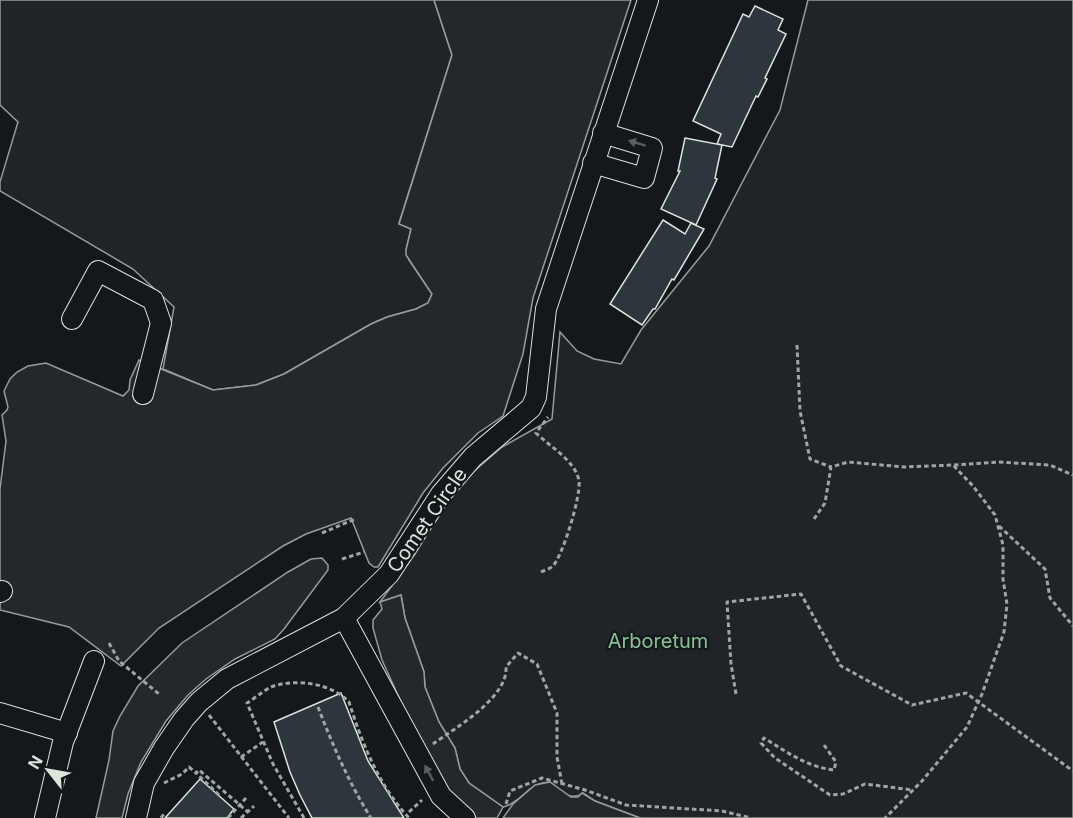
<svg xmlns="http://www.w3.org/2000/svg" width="1073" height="818" font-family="Inter,sans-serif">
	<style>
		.green { fill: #202428; stroke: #939e99; stroke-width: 1.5 }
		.parking { fill: #24282b; stroke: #939e99; stroke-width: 1.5 }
		.building { fill: #2c363c; stroke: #d8e6dc; stroke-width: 1.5 }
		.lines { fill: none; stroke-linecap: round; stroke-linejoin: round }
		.minor-casing { stroke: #d8e6dc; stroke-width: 22 }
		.path { stroke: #9da8a2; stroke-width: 3; stroke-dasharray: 4.5 3; stroke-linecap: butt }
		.minor { stroke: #14181c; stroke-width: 20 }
		.oneway { fill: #59605f }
		.labels { text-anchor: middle; stroke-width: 4.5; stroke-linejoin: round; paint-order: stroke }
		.street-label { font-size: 20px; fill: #d8e6dc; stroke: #14181c }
		.park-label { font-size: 20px; fill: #8ac095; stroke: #14181c }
	</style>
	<rect width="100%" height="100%" fill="#14181c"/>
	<g class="green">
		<path d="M0 0H434L452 55 399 223 411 229 406 250 409 260 432 294 428 303 416 309 387 317 371 324 284 374 256 385 213 390 163 369 174 307 133 269 0 191V182L18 122 0 105Z"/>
		<path d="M808 0H1073V818H640L595 801 583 793C568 803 561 788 549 782 527 783 523 802 503 807L469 783 460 769 455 748 439 722 425 687 424 672 405 618 401 595 380 602 415 554 444 506 465 479 502 447 552 419 560 332 577 351 594 359 621 364 641 330 709 246 780 110Z"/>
	</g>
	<g class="parking">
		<path d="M434 0H631L533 298 523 354 503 416 478 433 443 468 423 493 378 567H374L369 563 351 518 306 534 283 546 159 628 121 666 69 627 0 610V489L6 441 2 415 7 410 8 407 4 391 10 379 17 372 28 366 46 363 123 396 129 390 130 380 139 360 213 390 256 385 284 374 371 324 387 317 416 309 428 303 432 294 406 255V250L411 229 399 224 452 55Z"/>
		<path d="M322 558 328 565V570L284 629 275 639 235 659 206 679 188 695 166 721 141 762 128 794 122 818H96L109 760 113 731 120 716 138 686 182 643 288 572 311 559Z"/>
		<path d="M401 595 405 618 424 672 425 687 439 722 455 748 460 769 469 783 503 807 497 818H474L450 796 421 746 382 660 373 628V620L382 609 380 602Z"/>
		<path d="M550 782 571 797H578L582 793 595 801 640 818H503L513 804 535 785Z"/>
	</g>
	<g class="building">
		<path d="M755 6 783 19 778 30 786 34 765 78 767 79 758 97 756 96 732 147 717 144 721 134 693 121 743 14 749 17Z"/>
		<path d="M685 138 722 145 715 178 717 179 696 225 661 209 680 171H678Z"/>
		<path d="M663 220 685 234 691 223 704 229 674 280 672 279 655 309H653L642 325 610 304Z"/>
		<path d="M341 693 368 761 404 818H312L300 795 290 772 274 722Z"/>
		<path d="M200 779 234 809 227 818H165Z"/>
	</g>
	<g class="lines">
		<defs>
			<g id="minor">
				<path d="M593 163 644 178 652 148 603 133"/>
				<path d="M72 319 98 271 153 300 161 323 143 394"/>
				<path d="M0 592 2 591"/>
				<path d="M344 618 441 796 465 818"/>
				<path d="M0 713 67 733"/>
				<path d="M45 818 63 742 94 661"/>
				<path d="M136 818 144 783 164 748 184 719 199 702 227 679 344 618 389 574 441 494 473 457 531 408 536 397 546 309 648 0"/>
			</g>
		</defs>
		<use href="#minor" class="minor-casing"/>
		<g class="path">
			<path d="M797 345 800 411 810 459 831 467"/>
			<path d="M954 465 998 462 1050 465 1073 475"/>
			<path d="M814 519 825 503 831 467 848 462 904 467 953 465 973 486 995 515 1003 545V579L1007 604 1004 632 982 694 967 727 922 781 885 818"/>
			<path d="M999 526 1045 569 1050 598 1073 626"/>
			<path d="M322 533 355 519"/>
			<path d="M342 559 364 552"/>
			<path d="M541 572C545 570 550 569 553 566 563 555 581 496 579 481 576 461 549 446 536 433L548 417"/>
			<path d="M109 643 119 661 159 694"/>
			<path d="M736 694 731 664 727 602 801 594 841 666 912 705 966 693 1073 771"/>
			<path d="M318 707C333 746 349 783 371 818"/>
			<path d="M209 715 289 818"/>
			<path d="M433 744C455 728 508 698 506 667L518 653 537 664 557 713V757L562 784"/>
			<path d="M824 745 836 762 834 770C807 767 787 752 764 738L761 743 775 758 830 795 843 794 865 784 913 790"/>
			<path d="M241 757 263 742"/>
			<path d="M164 783 182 774 189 767 196 773"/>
			<path d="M219 795 196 773 199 770 248 812"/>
			<path d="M506 804 510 791 542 778 585 790 626 805 722 811 751 818"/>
			<path d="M409 812 422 800"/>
			<path d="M161 818 164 814"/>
			<path d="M228 818 246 798"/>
			<path d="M241 818 254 806"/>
			<path d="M304 818 273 764 247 703C255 698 263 691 271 687 294 678 332 683 349 702 362 743 379 786 409 818"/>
		</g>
		<use href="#minor" class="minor"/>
	</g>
	<defs><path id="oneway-solid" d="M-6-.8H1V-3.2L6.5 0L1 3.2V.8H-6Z" transform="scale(1.5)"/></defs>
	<g class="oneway">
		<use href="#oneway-solid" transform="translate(637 143) rotate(-163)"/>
		<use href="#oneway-solid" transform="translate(429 773) rotate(-118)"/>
	</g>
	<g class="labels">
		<g class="street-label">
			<text transform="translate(427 520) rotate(-55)" y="7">Comet Circle</text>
		</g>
		<g class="park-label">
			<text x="658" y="648">Arboretum</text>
		</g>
	</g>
	<g transform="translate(48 770) rotate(301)" stroke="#14181c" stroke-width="4.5" paint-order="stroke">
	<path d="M0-4.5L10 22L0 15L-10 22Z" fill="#d8e6dc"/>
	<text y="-9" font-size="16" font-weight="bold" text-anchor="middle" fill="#d8e6dc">N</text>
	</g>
</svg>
